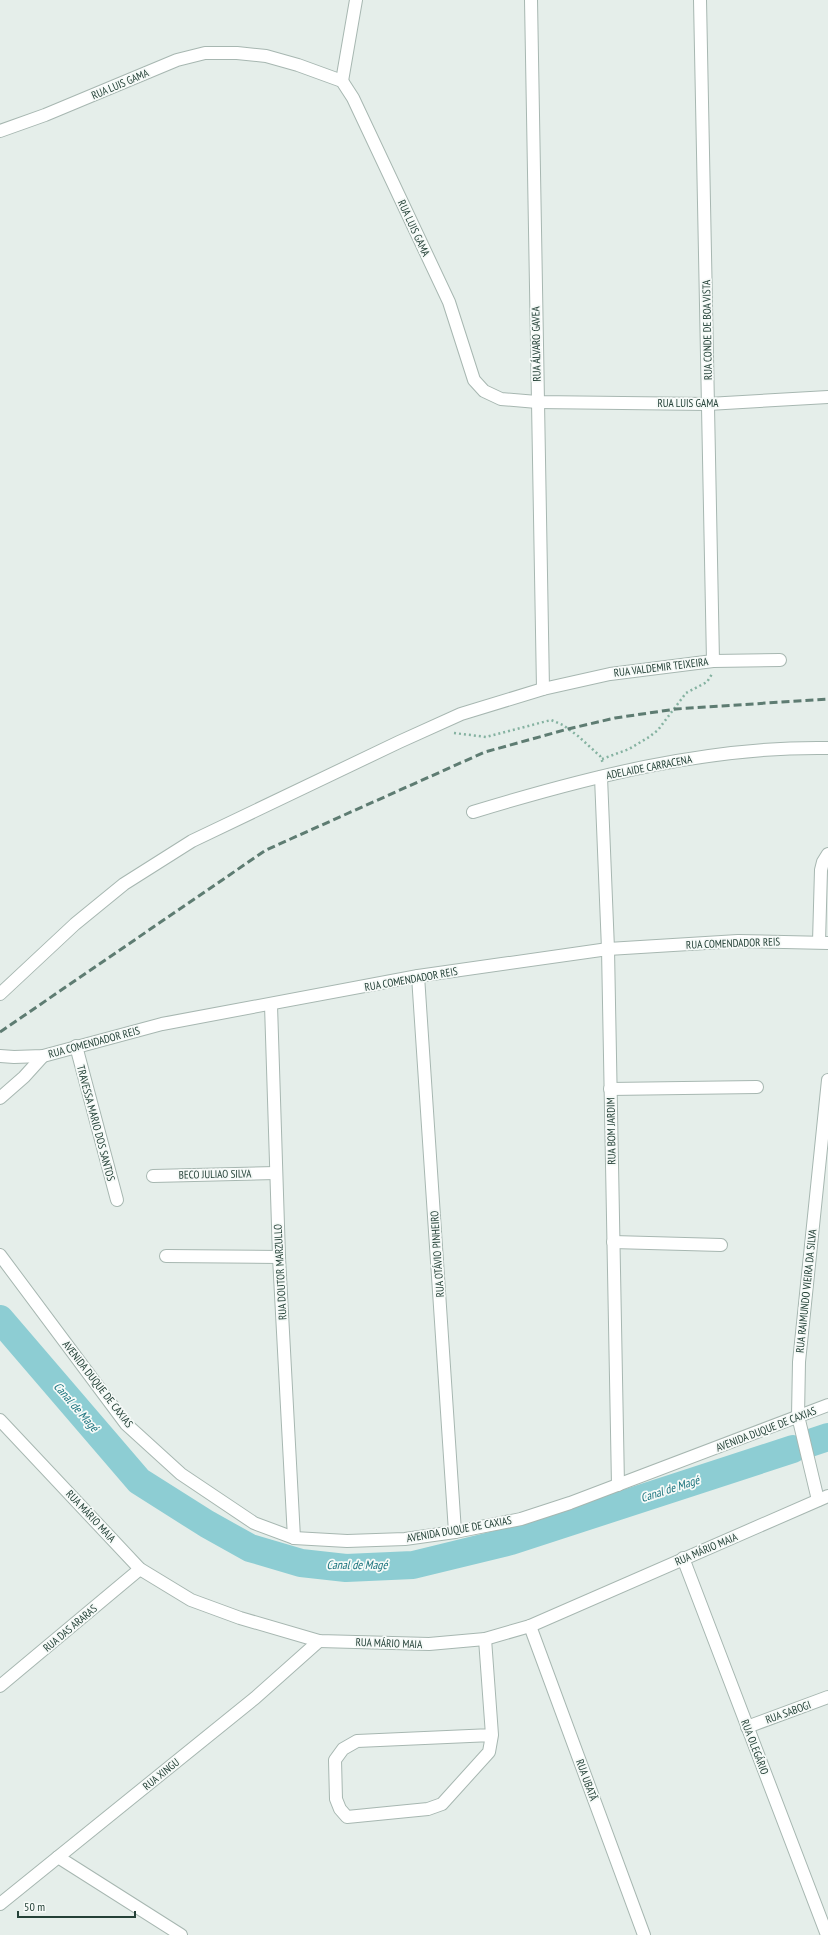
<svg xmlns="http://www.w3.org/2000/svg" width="828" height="1935" font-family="'PT Sans Narrow',sans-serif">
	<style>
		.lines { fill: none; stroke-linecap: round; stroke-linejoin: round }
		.river { stroke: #8dcdd3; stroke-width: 28 }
		.minor-casing { stroke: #a7b7b1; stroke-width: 14 }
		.path { stroke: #85b2a1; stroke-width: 2.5; stroke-dasharray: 2 3; stroke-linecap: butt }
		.minor { stroke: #fff; stroke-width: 12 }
		.rail { stroke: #5e7c72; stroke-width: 3; stroke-dasharray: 8 4; stroke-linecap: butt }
		.labels { text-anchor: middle; stroke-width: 3.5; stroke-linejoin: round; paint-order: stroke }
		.street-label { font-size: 11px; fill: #244137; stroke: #f6faf8 }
		.water-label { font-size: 12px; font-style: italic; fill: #1c747e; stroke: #f6faf8 }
	</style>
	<rect width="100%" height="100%" fill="#e5eeea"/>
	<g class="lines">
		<g class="river">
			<path d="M0 1319 139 1481 207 1524 250 1548 301 1563 346 1568 413 1565 511 1541 793 1449"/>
			<path d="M810 1443 828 1437"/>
		</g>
		<defs>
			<g id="minor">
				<path d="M531 0 543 689"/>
				<path d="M700 0 713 661"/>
				<path d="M342 81 356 0"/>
				<path d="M0 131 45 115 177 60 205 53H237L266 56 298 65 342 81 353 98 449 302 474 380 484 391 501 399 537 402 708 404 828 397"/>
				<path d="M601 777 608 949 618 1485"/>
				<path d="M473 812C588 777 708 746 828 748"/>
				<path d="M819 942 821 870 823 862 828 854"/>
				<path d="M418 976 455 1532"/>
				<path d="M0 994 75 924 124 884 192 841 399 742 461 714 543 689 610 674 713 661 780 660"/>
				<path d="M271 1005 279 1257 294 1538"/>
				<path d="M76 1046 117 1200"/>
				<path d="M0 1056 14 1057 43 1056 162 1024 418 976 608 949 738 941 828 943"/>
				<path d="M610 1089 757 1087"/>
				<path d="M0 1098 24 1077 43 1056"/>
				<path d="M153 1176 276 1173"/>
				<path d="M613 1242 721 1245"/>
				<path d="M0 1255 126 1424 181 1474 254 1523 294 1538 347 1541 405 1539 455 1532 521 1519 570 1503 828 1405"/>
				<path d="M166 1256 279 1257"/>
				<path d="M0 1420 140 1569 191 1600 240 1618 319 1641 429 1644 485 1639 530 1626 828 1496"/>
				<path d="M818 1500 798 1416 799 1362 828 1080"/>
				<path d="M683 1558 827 1935"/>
				<path d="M530 1626 644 1935"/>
				<path d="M485 1639 492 1735 489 1752 442 1804 428 1809 347 1817 340 1809 336 1799 335 1760 343 1749 357 1741 492 1735"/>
				<path d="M0 1686 140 1569"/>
				<path d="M747 1727 828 1697"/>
				<path d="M58 1857 181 1935"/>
				<path d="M0 1904 255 1698 319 1641"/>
			</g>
		</defs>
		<use href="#minor" class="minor-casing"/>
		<g class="path">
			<path d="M454 733 486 737 551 720 563 725 578 736 600 756 603 763"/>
			<path d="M602 759 629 749 649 737 658 730 686 693 707 682 712 674"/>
		</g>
		<use href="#minor" class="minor"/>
		<path class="rail" d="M0 1032 266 850 485 752 568 729 615 718 676 709 828 699"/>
	</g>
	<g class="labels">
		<g class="street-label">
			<text transform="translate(120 84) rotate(-23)" y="4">RUA LUIS GAMA</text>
			<text transform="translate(414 228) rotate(65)" y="4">RUA LUIS GAMA</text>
			<text transform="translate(707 330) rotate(-91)" y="4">RUA CONDE DE BOA VISTA</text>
			<text transform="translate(536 344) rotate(-91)" y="4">RUA ÁLVARO GAVEA</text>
			<text x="688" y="407">RUA LUIS GAMA</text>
			<text transform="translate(661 667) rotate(-7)" y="4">RUA VALDEMIR TEIXEIRA</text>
			<text transform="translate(649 767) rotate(-11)" y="4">ADELAIDE CARRACENA</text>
			<text transform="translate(733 943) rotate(-2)" y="4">RUA COMENDADOR REIS</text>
			<text transform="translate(411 979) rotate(-10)" y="4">RUA COMENDADOR REIS</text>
			<text transform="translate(94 1042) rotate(-15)" y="4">RUA COMENDADOR REIS</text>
			<text transform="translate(96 1123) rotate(75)" y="4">TRAVESSA MARIO DOS SANTOS</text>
			<text transform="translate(611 1131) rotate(-91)" y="4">RUA BOM JARDIM</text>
			<text transform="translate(215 1174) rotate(-1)" y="4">BECO JULIAO SILVA</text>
			<text transform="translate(437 1254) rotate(-94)" y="4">RUA OTÁVIO PINHEIRO</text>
			<text transform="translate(280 1272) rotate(-93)" y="4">RUA DOUTOR MARZULLO</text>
			<text transform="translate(806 1291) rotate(-84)" y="4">RUA RAIMUNDO VIEIRA DA SILVA</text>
			<text transform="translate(98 1384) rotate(52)" y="4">AVENIDA DUQUE DE CAXIAS</text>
			<text transform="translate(766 1429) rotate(-21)" y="4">AVENIDA DUQUE DE CAXIAS</text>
			<text transform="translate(91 1516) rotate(47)" y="4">RUA MÁRIO MAIA</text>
			<text transform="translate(459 1529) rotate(-10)" y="4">AVENIDA DUQUE DE CAXIAS</text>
			<text transform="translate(706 1549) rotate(-23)" y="4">RUA MÁRIO MAIA</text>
			<text transform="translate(70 1628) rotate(-40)" y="4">RUA DAS ARARAS</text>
			<text transform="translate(389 1643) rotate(2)" y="4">RUA MÁRIO MAIA</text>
			<text transform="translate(788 1712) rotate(-20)" y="4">RUA SABOGI</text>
			<text transform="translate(755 1747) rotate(69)" y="4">RUA OLEGÁRIO</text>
			<text transform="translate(161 1774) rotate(-39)" y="4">RUA XINGU</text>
			<text transform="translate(587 1780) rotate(70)" y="4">RUA UBATÃ</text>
		</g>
		<g class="water-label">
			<text transform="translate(76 1407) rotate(49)" y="4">Canal de Magé</text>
			<text transform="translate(670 1489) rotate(-18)" y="4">Canal de Magé</text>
			<text x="357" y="1569">Canal de Magé</text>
		</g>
	</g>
	<path d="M18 1911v6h117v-6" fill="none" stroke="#244137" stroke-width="2"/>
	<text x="24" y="1911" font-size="12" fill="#244137" stroke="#f6faf8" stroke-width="3" paint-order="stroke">50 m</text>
</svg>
